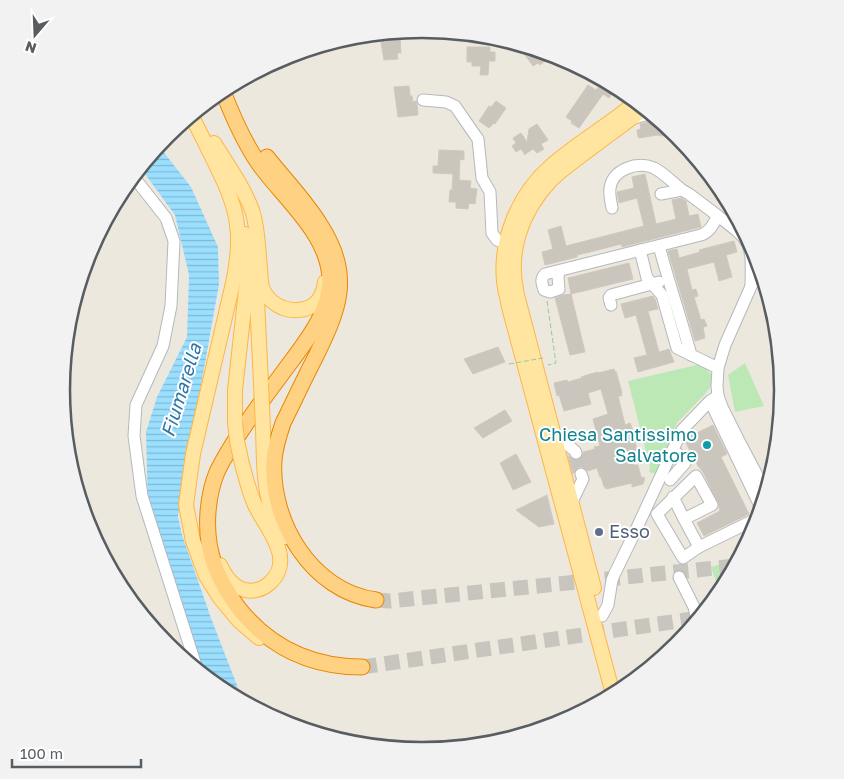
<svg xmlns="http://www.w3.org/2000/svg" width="844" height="779" font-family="'Golos Text',sans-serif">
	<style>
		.park { fill: #bce8b6 }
		.water { fill: url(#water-rules) }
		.building { fill: #cac5bd; stroke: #d2c8bc }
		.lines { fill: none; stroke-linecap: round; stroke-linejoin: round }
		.minor-tunnel { stroke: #c8c5bf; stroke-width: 11; stroke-dasharray: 11 5.5; stroke-linecap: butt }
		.highway-tunnel { stroke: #c8c5bf; stroke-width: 15; stroke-dasharray: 15 8; stroke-linecap: butt }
		.minor-casing { stroke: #b4b8bd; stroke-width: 13 }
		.major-casing { stroke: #ffb544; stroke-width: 16 }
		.highway-casing { stroke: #ea8600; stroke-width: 17 }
		.path { stroke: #90cc9a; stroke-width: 1; stroke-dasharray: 5 2.5; stroke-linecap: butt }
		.minor { stroke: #fff; stroke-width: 11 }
		.major { stroke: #ffe5a0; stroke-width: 14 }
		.highway { stroke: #ffd182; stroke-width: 15 }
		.major-bridge-casing { stroke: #ffb544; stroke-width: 16; stroke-linecap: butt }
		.path-bridge { stroke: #90cc9a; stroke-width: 1; stroke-dasharray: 5 2.5; stroke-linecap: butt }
		.major-bridge { stroke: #ffe5a0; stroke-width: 14 }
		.culture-dot { fill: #0f9aa8; stroke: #fff; stroke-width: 2 }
		.service-dot { fill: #5c6f8a; stroke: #fff; stroke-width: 2 }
		.labels { text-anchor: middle; stroke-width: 4; stroke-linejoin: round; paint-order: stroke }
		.culture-label { font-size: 18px; fill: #0d838f; stroke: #fff; text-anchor: end }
		.service-label { font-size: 18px; fill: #4e5e75; stroke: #fff; text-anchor: start }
		.water-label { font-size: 19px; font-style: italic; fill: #2b77a8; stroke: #fff }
		.rim { fill: none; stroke: #575d61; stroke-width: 2.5 }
	</style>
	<defs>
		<pattern id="water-rules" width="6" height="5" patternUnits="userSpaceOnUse" patternTransform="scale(1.25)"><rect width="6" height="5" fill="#9bdfff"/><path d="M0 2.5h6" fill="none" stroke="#81b8d2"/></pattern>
	</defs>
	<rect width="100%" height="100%" fill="#ede8de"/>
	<g class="park">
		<path d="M745 363 764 406 735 412 728 375Z"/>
		<path d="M701 364 711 374 712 385 704 395 677 423 656 474 649 472 650 467 628 381Z"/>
		<path d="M734 560 736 564 720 593 711 567Z"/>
	</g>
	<path class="water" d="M158 145 191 187 218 247 219 284 178 516 182 535 211 618 243 701 221 689 203 674 167 569 148 507 146 432 157 397 187 337 189 275 175 215 140 167Z"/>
	<g class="building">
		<path d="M398 31 399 36 400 35 401 53H397L398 59 384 60 381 42H387L386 32Z"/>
		<path d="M467 47H490V52H495V61H489L488 75H480L481 66H472V62H467Z"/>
		<path d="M531 47 546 52 556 55 548 61 546 60 540 65 538 63 533 66 523 52Z"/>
		<path d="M604 80 617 87 609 98 603 94 579 128 571 123 572 121 566 117 588 85 596 90Z"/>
		<path d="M409 86 410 96H412L413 102 416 101 417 104 418 115 398 117 394 87Z"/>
		<path d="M496 101 506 108 495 124 494 123 489 128 479 121 489 106 491 107Z"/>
		<path d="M659 119 677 135 684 143 665 135 662 136 657 135 639 138 638 137 637 130 641 129 640 124Z"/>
		<path d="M537 124 548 140 541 144 544 149 537 153 533 149 524 155V153L521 149 516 152 512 146 516 143 513 138 521 133 527 142 529 129Z"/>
		<path d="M439 150 464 151V160L460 159 459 180 471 181 470 188 477 189 475 204 469 203 468 209 456 208V202H449L450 190H452L453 174 433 173V166H438Z"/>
		<path d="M645 174 656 224 676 219 672 200 681 198 686 201 689 216 698 214 701 227 622 247 621 244 590 252 577 255V257L545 265 542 252 553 249 548 230 561 226 566 246 644 226 637 198 619 203 617 192 634 188 632 177Z"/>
		<path d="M734 241 737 252 726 255 732 277 719 281 714 262 687 269 692 290 696 289 698 296 694 297 701 320 704 319 707 326 703 327 705 338 695 341 668 251 677 249 679 258 700 252 699 250Z"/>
		<path d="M629 263 633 279 571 294 568 278Z"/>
		<path d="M571 294 585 352 570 355 555 298 563 295Z"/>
		<path d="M653 296 655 299 658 309 648 311 659 352 669 349 674 362 638 372 634 358 647 355 636 315 625 318 621 304Z"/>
		<path d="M498 347 505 362 473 374 464 359Z"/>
		<path d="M614 369 615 372 616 371 622 393H621L622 396H618L625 425 630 423 634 433H633L637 450 631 452 634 465H638L641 477 645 478 643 484 632 487V483L606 489 605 487H604L601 477H600L597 468 588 471 583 467H579L575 470 573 474 568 455 572 459 579 460 582 457 583 452 595 449 594 447 600 446 593 419 608 414 601 389 588 393 591 404 564 411 559 395 557 396 554 383 567 380 568 382 582 378 581 377 590 374 598 372V373Z"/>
		<path d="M505 410 512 421 483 438 474 428Z"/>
		<path d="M713 425 727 454 721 457 749 514 704 536 697 523 720 511 719 508V505L703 472 698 466 685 441 689 433 694 431 695 434Z"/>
		<path d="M516 454 531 482 513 490 500 463Z"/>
		<path d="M547 495 554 524 539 527 516 510Z"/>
	</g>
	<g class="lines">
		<path class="minor-tunnel" d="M576 453 581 474"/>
		<g class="highway-tunnel">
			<path d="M376 600 390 601 735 566"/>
			<path d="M362 667 699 618"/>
		</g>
		<defs>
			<g id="minor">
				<path d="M423 100 446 102 455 106 475 135 478 139 482 178 490 192 492 233 497 240 506 244"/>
				<path d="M634 118 652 113"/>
				<path d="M133 176 166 218 174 241 171 306 163 346 136 405 134 436 142 496 197 669"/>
				<path d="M661 194 682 190 689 194 718 216"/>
				<path d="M612 208C611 202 609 195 610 188 613 169 637 161 654 168 664 173 673 183 682 190"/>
				<path d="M659 246C669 283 681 319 691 355"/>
				<path d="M640 250 647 278 662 295 677 348 718 368"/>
				<path d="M760 266 725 345 718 368 717 386 718 396 722 407 739 441 766 492"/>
				<path d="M559 271 558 277 559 289 550 292 544 290C542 284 540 279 545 274L701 235C710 232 713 224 718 216 752 242 752 242 751 285"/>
				<path d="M611 305 609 298 611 295 659 282"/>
				<path d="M710 401 761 508"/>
				<path d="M554 434 575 451 576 453"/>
				<path d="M670 480 685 463 677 453 672 451"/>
				<path d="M673 497 684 519 712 505 696 476 657 514 683 558 699 547 758 518"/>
				<path d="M572 502 583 479 581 474"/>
				<path d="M684 519 699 547"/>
				<path d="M679 577 694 607 697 620"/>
				<path d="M602 616 608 605 612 580 614 575 635 532 682 430 710 401 718 396"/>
			</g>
			<g id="major">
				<path d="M191 115C200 132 208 149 217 167 226 185 235 205 237 225 240 245 237 264 233 283L193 454 186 505 193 541 206 576 220 598 239 621 259 638"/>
				<path d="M214 143C227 164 243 186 252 210 258 228 258 249 260 268 261 275 260 283 263 290 267 298 275 305 283 308 292 311 301 311 310 307 319 303 324 292 325 282"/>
				<path d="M256 279 261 384"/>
				<path d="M235 422V390L248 272 245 234"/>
				<path d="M263 429C264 455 263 483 271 508 274 518 280 528 285 537"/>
				<path d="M220 565C224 574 230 583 239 588 260 598 283 578 280 557 279 541 262 520 255 505 249 492 246 478 242 464"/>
				<path d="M594 588 517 295C507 252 521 212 551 180 563 168 577 159 590 149 608 135 627 122 645 108"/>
				<path d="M613 694 510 311C508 301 505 291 504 281 500 238 519 194 551 166 578 142 610 125 637 101"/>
			</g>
			<g id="highway">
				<path d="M222 89C232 115 243 141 259 164 284 199 330 235 330 281 329 311 310 336 293 359 273 386 252 413 234 442 228 452 222 461 217 472 212 484 209 499 208 512 205 551 217 580 240 610 272 649 312 667 362 667"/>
				<path d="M267 157C285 180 306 201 321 226 353 276 339 309 315 358 304 379 294 401 283 423 279 435 275 447 274 460 270 521 311 591 376 600"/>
			</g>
		</defs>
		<use href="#minor" class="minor-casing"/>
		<use href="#major" class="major-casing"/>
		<use href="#highway" class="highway-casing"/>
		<path class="path" d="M547 301 556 363 548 365"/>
		<use href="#minor" class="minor"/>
		<use href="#major" class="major"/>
		<use href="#highway" class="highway"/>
		<defs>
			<g id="major-bridge">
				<path d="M261 384 263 429"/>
				<path d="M235 422 237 441 242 464"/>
			</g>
		</defs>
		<use href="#major-bridge" class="major-bridge-casing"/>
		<path class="path-bridge" d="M509 364 543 358"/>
		<use href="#major-bridge" class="major-bridge"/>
	</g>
	<circle class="culture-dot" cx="707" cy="445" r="5"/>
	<circle class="service-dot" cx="599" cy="532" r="5"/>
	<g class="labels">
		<g class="culture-label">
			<text x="697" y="441">Chiesa Santissimo<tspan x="697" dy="21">Salvatore</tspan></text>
		</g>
		<g class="service-label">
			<text x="609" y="538">Esso</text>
		</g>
		<g class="water-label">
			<text transform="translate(181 390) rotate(-73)" y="7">Fiumarella</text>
		</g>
	</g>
	<path d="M0 0H844V779H0ZM70 390a352 352 0 1 1 704 0a352 352 0 1 1-704 0Z" fill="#f2f2f2" fill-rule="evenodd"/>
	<path class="rim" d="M70 390a352 352 0 1 1 704 0a352 352 0 1 1-704 0Z"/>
	<g transform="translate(35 35) rotate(199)" stroke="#ffffff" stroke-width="4" paint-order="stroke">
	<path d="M0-4L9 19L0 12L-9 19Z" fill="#575d61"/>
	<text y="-8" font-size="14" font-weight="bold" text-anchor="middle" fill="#575d61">N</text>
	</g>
	<path d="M12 759v8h129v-8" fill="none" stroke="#575d61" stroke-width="2.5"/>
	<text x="20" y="759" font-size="15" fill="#575d61" stroke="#ffffff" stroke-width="4" paint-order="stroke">100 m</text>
</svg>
